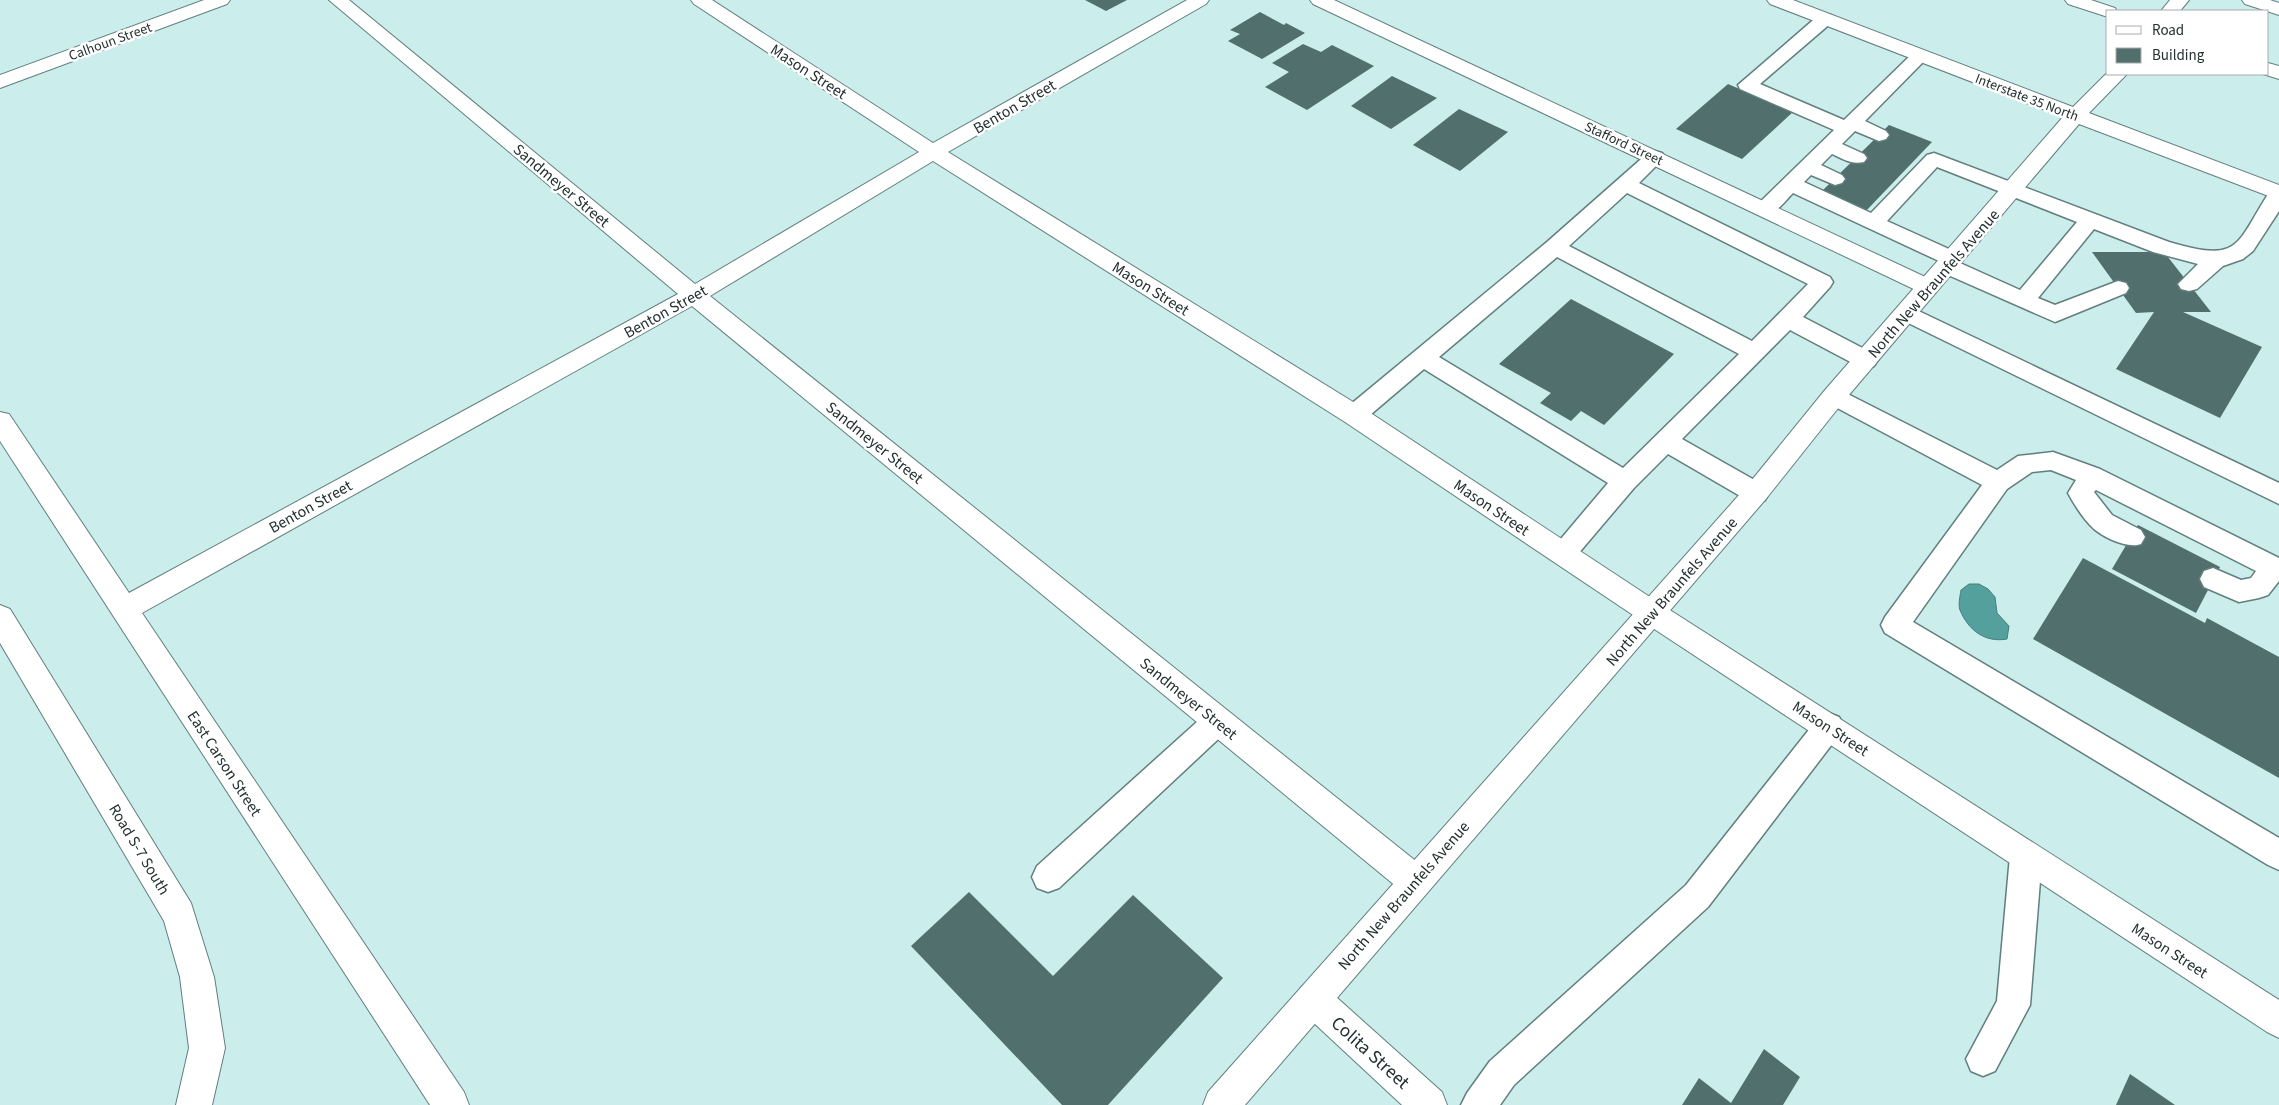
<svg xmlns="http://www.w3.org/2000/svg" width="2279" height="1105" font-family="'Source Sans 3',sans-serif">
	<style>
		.water { fill: #54a09d; stroke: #467f7c }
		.building { fill: #516f6d }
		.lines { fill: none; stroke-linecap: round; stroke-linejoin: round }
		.lane-casing { stroke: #617f7e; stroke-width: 3 }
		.street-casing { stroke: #617f7e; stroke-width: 2 }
		.secondary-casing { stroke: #617f7e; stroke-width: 2 }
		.highway-casing { stroke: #617f7e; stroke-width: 2 }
		.lane { fill: #fff; fill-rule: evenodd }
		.street { fill: #fff; fill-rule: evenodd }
		.secondary { fill: #fff; fill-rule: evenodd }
		.highway { fill: #fff; fill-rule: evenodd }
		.labels { text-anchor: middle; stroke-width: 5; stroke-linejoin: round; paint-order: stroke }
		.far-street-label { font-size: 14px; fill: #243130; stroke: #fff }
		.street-label { font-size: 16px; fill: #243130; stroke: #fff }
		.near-street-label { font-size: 19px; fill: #243130; stroke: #fff }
	</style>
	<rect width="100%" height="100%" fill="#cbedeb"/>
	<path class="water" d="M1969 584H1979L1988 589 1995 597 1997 613 2009 626 2007 639C1985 643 1968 630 1960 610 1958 605 1960 596 1961 590Z"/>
	<g class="building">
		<path d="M1085 0H1127L1106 11Z"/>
		<path d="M1260 12 1284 25 1286 23 1305 33 1262 59 1228 41 1240 34 1230 30Z"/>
		<path d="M1303 44 1321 52 1332 45 1374 66 1307 110 1265 87 1289 72 1272 63Z"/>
		<path d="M1392 76 1437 98 1391 129 1351 106Z"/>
		<path d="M1728 84 1793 112 1742 159 1676 129Z"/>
		<path d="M1459 109 1508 132 1460 171 1413 145Z"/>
		<path d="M1889 125 1932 142 1864 213 1820 193Z"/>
		<path d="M2092 252H2164L2211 312H2183L2262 347 2220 418 2116 369 2154 312 2136 313Z"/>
		<path d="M1571 299 1674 354 1604 425 1581 411 1571 421 1540 403 1551 393 1499 364Z"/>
		<path d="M2138 525 2220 567 2196 613 2112 569Z"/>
		<path d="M2083 558 2205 623 2207 618 2279 657V778L2033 639Z"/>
		<path d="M969 892 1053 976 1133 895 1223 978 1108 1105H1062L911 946Z"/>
		<path d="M1764 1049 1800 1077 1783 1105H1682L1699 1078 1731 1103Z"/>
		<path d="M2130 1074 2175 1105H2116Z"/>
	</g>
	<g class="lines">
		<defs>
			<g id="lane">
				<path d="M1825 14 1831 15 1834 19 1831 23 1760 84 1844 120 1914 52 1920 51 1926 52 1929 56 1865 121 1886 131 1889 135 1886 139 1879 141 1855 131 1842 144 1864 154 1867 158 1864 162C1852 165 1843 159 1832 154L1821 165 1842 175 1845 179 1842 183 1835 185 1811 175 1804 182 1871 213 1927 155 1934 153 2169 242C2243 264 2235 244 2272 188L2279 187V211L2253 251 2243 259 2223 266 2197 289 2189 291 2181 289 2178 284 2198 264 2153 252 2094 229 2038 298 2055 305 2118 281 2126 283 2129 288 2126 293 2055 322 1939 271 1936 266 1939 261 1793 193C1783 203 1774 218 1758 214L1755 209 1758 204 1834 130 1740 89 1738 85 1819 15ZM1937 167 2077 222 2020 290 1960 263 1963 259 1960 254 1887 221Z"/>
				<path d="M1655 151 1662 153 1665 157 1639 183 1830 277 1833 282 1830 287 1803 317 1874 354 1878 360 1874 366 1866 368 1858 366 1790 330 1682 439 1765 486 1769 493 1765 500 1756 503 1747 500 1668 454 1634 488 1572 561 1563 565 1554 561 1550 554 1554 547 1608 483 1424 369 1363 421 1354 424 1345 421 1342 415 1345 409 1547 242 1648 153ZM1627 193 1808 284 1752 341 1569 246ZM1557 257 1739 354 1623 468 1439 357Z"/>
				<path d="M1906 305 2279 483V504L1898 318 1895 313 1898 308Z"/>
				<path d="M1834 387 1997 470 2018 456 2053 452 2100 469 2279 558V581L2268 595 2259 598 2239 602 2204 587 2200 579 2204 571 2213 568 2241 580 2251 578 2256 571 2096 490 2094 492 2112 515 2141 530 2145 537 2141 544C2128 549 2105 538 2094 529 2084 520 2074 504 2068 493L2076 480 2051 470 2032 472 2007 489 1913 622 2279 838V870L2268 865 1885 633 1881 625 1885 617 1982 485 1826 402 1822 396 1826 390Z"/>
				<path d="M1218 708 1228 712 1232 721 1228 730 1059 888 1048 892 1037 888 1032 877 1037 866 1208 712Z"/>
				<path d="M1829 713 1839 717 1844 726 1839 735 1708 907 1514 1085 1500 1105H1461L1467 1093 1490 1061 1686 885 1819 717Z"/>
				<path d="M2026 841 2037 846 2042 856 2030 1005 1995 1071 1983 1076 1971 1071 1966 1059 1997 1001 2010 856 2015 846Z"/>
			</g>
			<g id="street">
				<path d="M204 0H230L227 4 0 88V75Z"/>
				<path d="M329 0H349L695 284 919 152 694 4 691 0H712L933 143 1187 0H1209L1206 4 948 152 1363 408 1662 605 2279 1000V1038L2267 1032 1642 621 1345 422 933 161 710 296 1427 870 1431 881 1427 892 1415 897 1403 892 692 306 142 613 464 1092 469 1105H430L0 441V412L9 414 129 593 678 294Z"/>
				<path d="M1310 0H1334L1936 282 1940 287 1936 292 1928 295 1920 292 1313 4Z"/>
				<path d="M0 605 10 609 191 903 214 977 225 1048 212 1105H176L189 1048 180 977 164 921 0 643Z"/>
				<path d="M1313 982 1325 987 1442 1092 1447 1105H1402L1301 1011 1296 999 1301 987Z"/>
			</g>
			<g id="secondary">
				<path d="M1767 0H1793L2073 107 2108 72 2127 74 2089 113 2279 185V200L2079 124 1843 402 1765 500 1245 1105H1203L1208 1092 1747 486 1825 390 2063 117 1770 4Z"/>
				<path d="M2170 0H2189L2180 11H2161Z"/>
			</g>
			<g id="highway">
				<path d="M2065 0H2091L2115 8 2117 11H2108V17L2068 4Z"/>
				<path d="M2242 0H2270L2279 3V15L2245 4Z"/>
				<path d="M2268 63 2279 66V79L2263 74H2268Z"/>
			</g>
		</defs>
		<use href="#lane" class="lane-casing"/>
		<use href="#street" class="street-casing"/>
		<use href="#secondary" class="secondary-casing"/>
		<use href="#highway" class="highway-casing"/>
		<use href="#lane" class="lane"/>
		<use href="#street" class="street"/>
		<use href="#secondary" class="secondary"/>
		<use href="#highway" class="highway"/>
	</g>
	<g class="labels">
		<g class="far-street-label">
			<text transform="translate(110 41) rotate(-20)" y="5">Calhoun Street</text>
			<text transform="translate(2027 97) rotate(21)" y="5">Interstate 35 North</text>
			<text transform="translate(1624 143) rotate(25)" y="5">Stafford Street</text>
		</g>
		<g class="street-label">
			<text transform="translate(809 71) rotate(33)" y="6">Mason Street</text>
			<text transform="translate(1014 106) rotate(-30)" y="6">Benton Street</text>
			<text transform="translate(562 185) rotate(40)" y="6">Sandmeyer Street</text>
			<text transform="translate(1933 283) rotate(-49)" y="6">North New Braunfels Avenue</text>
			<text transform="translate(1151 288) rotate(32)" y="6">Mason Street</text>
			<text transform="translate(665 311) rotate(-29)" y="6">Benton Street</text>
			<text transform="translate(875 442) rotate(39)" y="6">Sandmeyer Street</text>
			<text transform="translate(310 506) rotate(-29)" y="6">Benton Street</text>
			<text transform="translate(1492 507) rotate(34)" y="6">Mason Street</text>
			<text transform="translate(1671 591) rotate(-49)" y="6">North New Braunfels Avenue</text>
			<text transform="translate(1189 698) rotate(39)" y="6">Sandmeyer Street</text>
			<text transform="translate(1831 728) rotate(33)" y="6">Mason Street</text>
			<text transform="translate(225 763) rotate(57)" y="6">East Carson Street</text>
			<text transform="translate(140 849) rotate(59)" y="6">Road S-7 South</text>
			<text transform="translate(1403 895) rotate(-49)" y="6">North New Braunfels Avenue</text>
			<text transform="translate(2170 950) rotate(33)" y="6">Mason Street</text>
		</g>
		<g class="near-street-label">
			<text transform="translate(1371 1052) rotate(42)" y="7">Colita Street</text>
		</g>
	</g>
	<rect x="2106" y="10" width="162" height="65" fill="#ffffff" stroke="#a7adac"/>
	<rect x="2116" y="26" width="25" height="8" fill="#ffffff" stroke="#a7adac"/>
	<text x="2152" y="35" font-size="15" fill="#243130">Road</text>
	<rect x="2116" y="48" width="25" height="15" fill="#516f6d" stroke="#a7adac"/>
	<text x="2152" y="60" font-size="15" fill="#243130">Building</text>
</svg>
